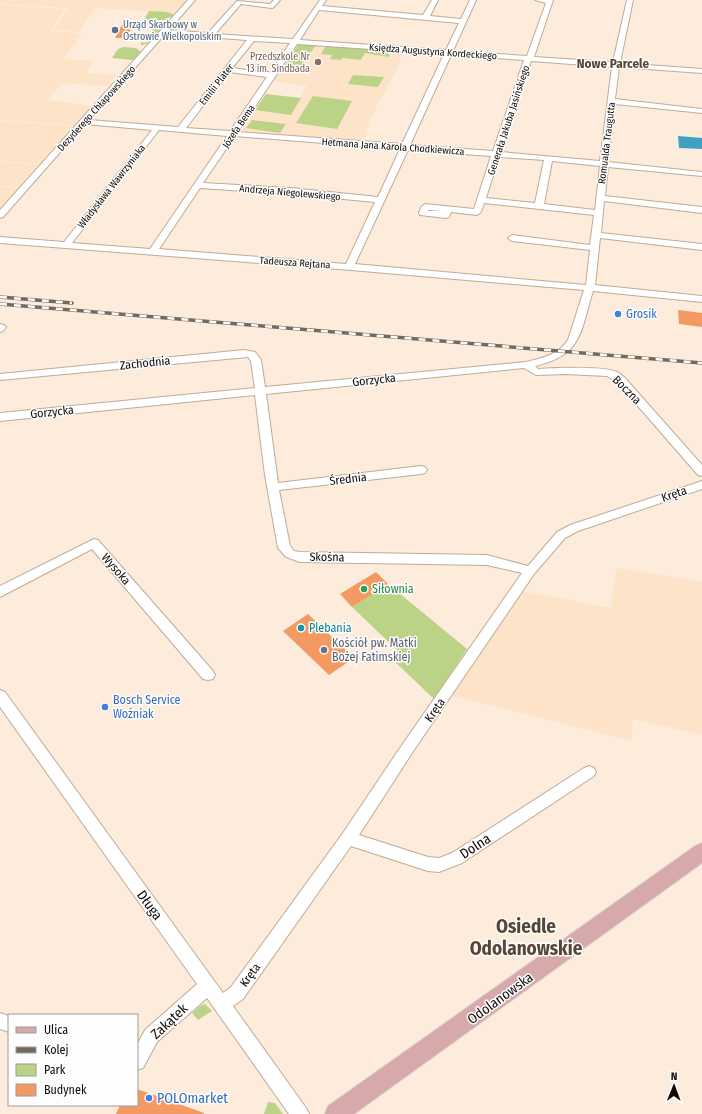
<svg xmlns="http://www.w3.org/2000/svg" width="702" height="1114" font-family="'Fira Sans Condensed',sans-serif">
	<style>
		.built { fill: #fde3c8 }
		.green { fill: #bad387 }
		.water { fill: #3fa0c3 }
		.building { fill: #f39a63 }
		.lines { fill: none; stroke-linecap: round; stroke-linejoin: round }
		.minor-casing { stroke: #beab97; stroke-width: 2 }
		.major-casing { stroke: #d9d8d7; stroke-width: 2 }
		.minor { fill: #fff; fill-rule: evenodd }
		.major { fill: #d7a9aa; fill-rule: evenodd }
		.rail-casing { stroke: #74695f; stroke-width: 3.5 }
		.rail { stroke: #fdfdfd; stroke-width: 2.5; stroke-dasharray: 7; stroke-linecap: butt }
		.service-dot { fill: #5c6f8a; stroke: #fdfdfd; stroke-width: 1.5 }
		.education-dot { fill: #8d6e63; stroke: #fdfdfd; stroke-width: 1.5 }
		.shop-dot { fill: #3f7fe0; stroke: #fdfdfd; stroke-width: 1.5 }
		.leisure-dot { fill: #2e9e5b; stroke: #fdfdfd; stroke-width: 1.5 }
		.culture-dot { fill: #0f9aa8; stroke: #fdfdfd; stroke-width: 1.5 }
		.worship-dot { fill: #6b7280; stroke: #fdfdfd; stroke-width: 1.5 }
		.labels { text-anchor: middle; stroke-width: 3; stroke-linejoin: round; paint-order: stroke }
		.far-service-label { font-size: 10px; fill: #4e5e75; stroke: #fdfdfd; text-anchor: start }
		.far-street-label { font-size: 10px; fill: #120b05; stroke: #fdfdfd }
		.far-education-label { font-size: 10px; fill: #785e54; stroke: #fdfdfd; text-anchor: end }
		.shop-label { font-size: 12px; fill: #366cbe; stroke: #fdfdfd; text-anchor: start }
		.street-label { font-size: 12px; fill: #120b05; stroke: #fdfdfd }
		.leisure-label { font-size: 12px; fill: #27864d; stroke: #fdfdfd; text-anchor: start }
		.culture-label { font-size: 12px; fill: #0d838f; stroke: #fdfdfd; text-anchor: start }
		.worship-label { font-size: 12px; fill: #5b616d; stroke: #fdfdfd; text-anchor: start }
		.far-district-label { font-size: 13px; font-weight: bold; fill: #574635; stroke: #fdfdfd }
		.near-street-label { font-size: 14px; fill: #120b05; stroke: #fdfdfd }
		.near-shop-label { font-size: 14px; fill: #366cbe; stroke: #fdfdfd; text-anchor: start }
		.near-district-label { font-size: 19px; font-weight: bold; fill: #574635; stroke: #fdfdfd }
	</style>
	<rect width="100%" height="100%" fill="#fdecdc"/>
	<g class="built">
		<path d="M0 0H188L177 13 96 8 78 32 53 30 69 8 0 4Z"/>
		<path d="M0 5 65 9 50 31 82 33 64 59 94 61 85 73 116 75 107 86 61 83 48 100 92 106 74 125 0 120Z"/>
		<path d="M301 44 402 52 398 67 370 119 364 140 244 132 242 130 255 110 291 115 307 86 274 81 298 45Z"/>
		<path d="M0 121 73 126 39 164 0 161Z"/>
		<path d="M0 162 38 165 19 187 0 186Z"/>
		<path d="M0 187 18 188 0 208Z"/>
		<path d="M616 568 702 582V735L633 719 631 741 446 694 517 590 611 608Z"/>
	</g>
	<g class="green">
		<path d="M149 11 167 12 173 14V16L164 20H144Z"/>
		<path d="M157 22 162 23 163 28 147 44 141 45V42L146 43 155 25 154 23Z"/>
		<path d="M301 44 316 45 302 65 283 68 298 45Z"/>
		<path d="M326 46 390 51 389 57 365 53 361 60 342 58 341 60 330 59 332 55 321 54Z"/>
		<path d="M124 47 136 48 141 52 133 60 112 58 118 49Z"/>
		<path d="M353 75 384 77 378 87 348 84Z"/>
		<path d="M266 94 301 98 291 115 255 110Z"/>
		<path d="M313 96 352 101 337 129 296 123Z"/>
		<path d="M252 120 286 124 280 133 246 128Z"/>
		<path d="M388 584 467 649 434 699 390 657 398 651 352 607Z"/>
		<path d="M205 1004 212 1011 198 1020 192 1013 200 1006Z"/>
		<path d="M268 1102 275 1103 283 1114H264Z"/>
	</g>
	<path class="water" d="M678 136 702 138V149L679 148Z"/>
	<g class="building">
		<path d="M124 21 135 22 126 38H115Z"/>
		<path d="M678 310 702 313V327L679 324Z"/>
		<path d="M376 572 388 584 352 607 340 594Z"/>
		<path d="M308 614 354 658 329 675 283 631Z"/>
		<path d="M137 1089 204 1113V1114H116L120 1105H137Z"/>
	</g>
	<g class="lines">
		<defs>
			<g id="minor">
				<path d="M188 0H195L169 30 208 33 237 1 270 4 274 0H280L274 7 272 8 241 4 215 34 293 39 320 0H326L322 6 423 15 432 0H438L430 16 461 19 470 0H476L453 51 527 56 546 3 535 0H553L534 57 613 62 627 0H633L620 63 702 69V73L619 67 615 99 702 109V113L615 104 608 162 702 172V176L608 167 605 196 702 207V213L604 201 601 233 702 244V250L600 238 595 285 702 296V302L593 291C580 332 583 355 535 366L538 369C554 368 605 366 617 372 620 373 622 376 625 378L702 465V476L698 475 617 382 607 376 566 374 536 375 524 368 266 394 278 483 421 466 425 467 427 470 425 473 421 474 279 490 290 546 294 551 300 552 487 555 528 566 557 532 570 525 702 481V489L578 531 565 538 534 574 412 753 359 835 428 857 439 858 452 853 584 768 589 766 594 768 596 772 594 776 462 863 439 872 428 871 351 846 243 999 233 1006 306 1108 309 1114H289L207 998 157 1042 143 1068 137 1070V1045L145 1030 197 984 0 707V690L5 692 223 993 231 987 343 833 402 745 522 573 487 565 300 562 286 557 278 548 265 475 255 395 0 421V413L255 388 251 361 248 357 0 380V374L244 350 255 352 261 360 265 387 526 362C542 358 558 355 568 340L584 290 351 270 0 243V237L64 242 152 130 85 124 3 217 0 218V210ZM319 10 459 23 446 50 300 40ZM165 34 247 40 178 127 89 120ZM254 41 290 43 270 73 232 68ZM297 44 444 54 402 144 238 132ZM451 55 524 60 493 151 410 145ZM531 61 612 67 600 161 501 152ZM229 72 267 77 230 131 186 128ZM159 130 227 136 150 249 72 243ZM235 136 400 149 378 197 291 188 203 183ZM408 150 491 156 474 209 425 204 421 207 419 213 420 215 446 218 449 217 451 212 477 215 481 212 484 203 594 215 590 245 512 235 508 238 512 241 590 250 586 285 355 264ZM499 157 544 160 535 203 486 198ZM552 161 600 166 595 210 544 204ZM200 188 291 194 375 202 346 264 159 249ZM428 210 442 211H428Z"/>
				<path d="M0 324 4 325 6 327 3 331 0 332Z"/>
				<path d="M94 539 98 540 213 671 215 675 213 679 208 680 203 679 92 549 0 597V586Z"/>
				<path d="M0 1013 9 1016V1032L0 1029Z"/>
			</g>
			<path id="major" d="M702 843V863L354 1114H325L328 1106 695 846Z"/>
		</defs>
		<use href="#minor" class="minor-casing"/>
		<use href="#major" class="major-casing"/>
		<use href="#minor" class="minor"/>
		<use href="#major" class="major"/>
		<defs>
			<g id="rail">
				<path d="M0 297 72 303"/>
				<path d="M0 304 702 363"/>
			</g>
		</defs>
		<use href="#rail" class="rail-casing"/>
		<use href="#rail" class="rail"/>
	</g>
	<circle class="service-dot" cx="115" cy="30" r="4"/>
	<circle class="education-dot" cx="318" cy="62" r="4"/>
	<g class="shop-dot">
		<circle cx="618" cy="314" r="4"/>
		<circle cx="105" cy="707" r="4"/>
		<circle cx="149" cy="1098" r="4"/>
	</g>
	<circle class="leisure-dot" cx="364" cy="589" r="4"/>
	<circle class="culture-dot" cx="301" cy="628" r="4"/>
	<circle class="worship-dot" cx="324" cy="650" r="4"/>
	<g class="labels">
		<g class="far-service-label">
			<text x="123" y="28">Urząd Skarbowy w<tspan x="123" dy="12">Ostrowie Wielkopolskim</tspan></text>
		</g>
		<g class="far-street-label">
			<text transform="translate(433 51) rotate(4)" y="4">Księdza Augustyna Kordeckiego</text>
			<text transform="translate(216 84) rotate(-52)" y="4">Emilii Plater</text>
			<text transform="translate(96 108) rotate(-48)" y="4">Dezyderego Chłapowskiego</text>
			<text transform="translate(508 120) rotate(-72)" y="4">Generała Jakuba Jasińskiego</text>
			<text transform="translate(238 126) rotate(-56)" y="4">Józefa Bema</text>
			<text transform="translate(606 143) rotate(-83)" y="4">Romualda Traugutta</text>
			<text transform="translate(393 146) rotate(4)" y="4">Hetmana Jana Karola Chodkiewicza</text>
			<text transform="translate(111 186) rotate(-52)" y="4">Władysława Wawrzyniaka</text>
			<text transform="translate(290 192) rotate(5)" y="4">Andrzeja Niegolewskiego</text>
			<text transform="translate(295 262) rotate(4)" y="4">Tadeusza Rejtana</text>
		</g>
		<g class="far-education-label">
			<text x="310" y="60">Przedszkole Nr<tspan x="310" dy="12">13 im. Sindbada</tspan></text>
		</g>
		<g class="shop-label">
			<text x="626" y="318">Grosik</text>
			<text x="113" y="704">Bosch Service<tspan x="113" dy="14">Woźniak</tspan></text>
		</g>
		<g class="street-label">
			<text transform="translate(145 363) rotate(-6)" y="4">Zachodnia</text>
			<text transform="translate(374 380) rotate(-6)" y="4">Gorzycka</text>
			<text transform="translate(627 390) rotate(45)" y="4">Boczna</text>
			<text transform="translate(52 412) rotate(-6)" y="4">Gorzycka</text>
			<text transform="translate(348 479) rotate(-7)" y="4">Średnia</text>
			<text transform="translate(674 494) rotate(-19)" y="4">Kręta</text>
			<text transform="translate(327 557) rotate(1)" y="4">Skośna</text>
			<text transform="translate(116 569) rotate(49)" y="4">Wysoka</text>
			<text transform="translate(435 710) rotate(-55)" y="4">Kręta</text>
			<text transform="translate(250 975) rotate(-54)" y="4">Kręta</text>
		</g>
		<g class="leisure-label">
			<text x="372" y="593">Siłownia</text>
		</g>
		<g class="culture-label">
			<text x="309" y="632">Plebania</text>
		</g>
		<g class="worship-label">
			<text x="332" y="647">Kościół pw. Matki<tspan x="332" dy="14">Bożej Fatimskiej</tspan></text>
		</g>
		<g class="far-district-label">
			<text x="613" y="68">Nowe Parcele</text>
		</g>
		<g class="near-street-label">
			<text transform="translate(475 846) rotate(-33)" y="5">Dolna</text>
			<text transform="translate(150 905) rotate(54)" y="5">Długa</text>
			<text transform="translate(500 998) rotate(-36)" y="5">Odolanowska</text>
			<text transform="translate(169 1021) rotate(-43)" y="5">Zakątek</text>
		</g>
		<g class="near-shop-label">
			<text x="157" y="1103">POLOmarket</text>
		</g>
		<g class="near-district-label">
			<text x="526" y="933">Osiedle<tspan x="526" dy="22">Odolanowskie</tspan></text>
		</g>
	</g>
	<rect x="8" y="1014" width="130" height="92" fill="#fdfdfd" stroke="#9f9c9a"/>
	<rect x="16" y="1027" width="20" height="6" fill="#d7a9aa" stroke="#9f9c9a"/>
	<text x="44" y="1034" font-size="12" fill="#120b05">Ulica</text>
	<rect x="16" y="1047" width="20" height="6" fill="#74695f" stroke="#9f9c9a"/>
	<text x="44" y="1054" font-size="12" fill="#120b05">Kolej</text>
	<rect x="16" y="1064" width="20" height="12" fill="#bad387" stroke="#9f9c9a"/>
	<text x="44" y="1074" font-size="12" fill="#120b05">Park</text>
	<rect x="16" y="1084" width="20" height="12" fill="#f39a63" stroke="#9f9c9a"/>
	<text x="44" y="1094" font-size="12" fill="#120b05">Budynek</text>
	<g transform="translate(674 1086) rotate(1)" stroke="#fdfdfd" stroke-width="3" paint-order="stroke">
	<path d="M0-3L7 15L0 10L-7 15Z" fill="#120b05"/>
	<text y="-6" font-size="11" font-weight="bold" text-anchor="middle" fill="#120b05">N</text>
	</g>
</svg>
